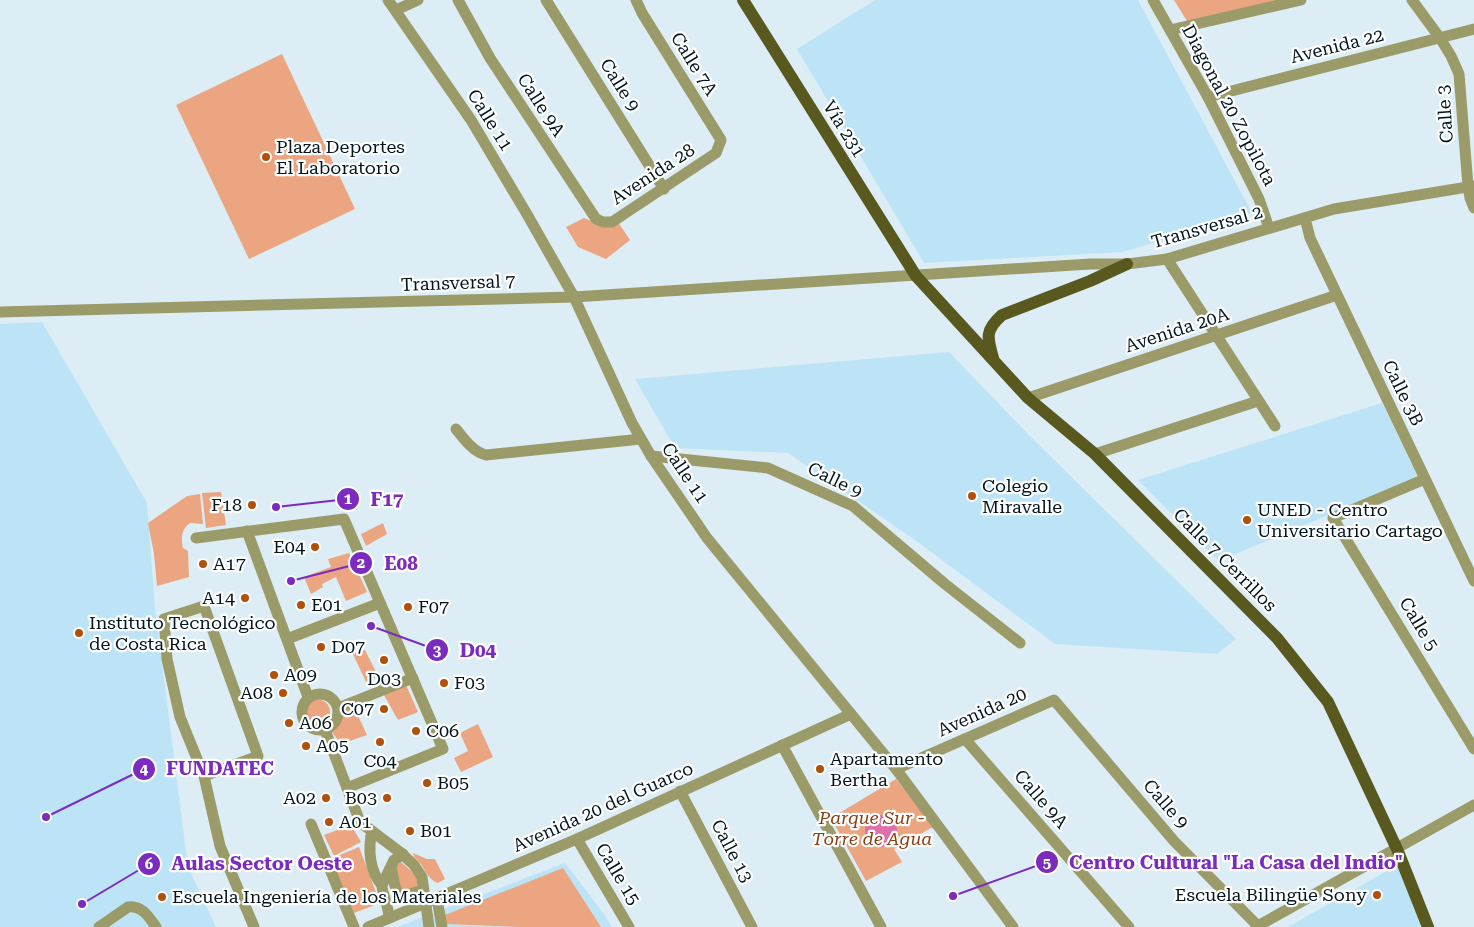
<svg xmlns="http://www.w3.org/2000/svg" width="1474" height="927" font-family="'Roboto Serif',serif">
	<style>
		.built { fill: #bde4f6 }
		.green { fill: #eba580 }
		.water { fill: #df6fab }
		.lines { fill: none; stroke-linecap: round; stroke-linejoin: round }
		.minor { stroke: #9b9b69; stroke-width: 11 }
		.major { stroke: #59581e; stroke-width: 12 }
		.poi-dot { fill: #b0500a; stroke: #fff; stroke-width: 2 }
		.labels { text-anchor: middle; stroke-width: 4.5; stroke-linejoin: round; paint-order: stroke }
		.street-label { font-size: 18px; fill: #02161f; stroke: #fff }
		.poi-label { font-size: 18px; fill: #02161f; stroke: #fff; text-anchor: start }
		.park-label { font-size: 18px; font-style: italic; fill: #884115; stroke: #fff }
		.leader { fill: none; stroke: #7b2cbf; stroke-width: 2 }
		.callout-dot { fill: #7b2cbf; stroke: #fff; stroke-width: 2 }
		.mark-label { font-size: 15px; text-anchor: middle; font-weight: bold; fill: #fff }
		.callout-label { font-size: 19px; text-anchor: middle; font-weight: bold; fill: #7b2cbf; stroke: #fff; stroke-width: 4.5; stroke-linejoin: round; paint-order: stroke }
	</style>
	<rect width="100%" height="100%" fill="#dcedf6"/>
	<g class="built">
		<path d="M875 0H1138L1252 213 1123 252 924 263 797 49Z"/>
		<path d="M42 322 147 503 155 608 188 867 216 927H0V324Z"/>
		<path d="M949 352 1029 435 1236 639 1217 654 1055 644 915 540 788 453 675 448 635 379Z"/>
		<path d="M1382 403 1418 477 1219 561 1138 480Z"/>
		<path d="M565 863 604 914 612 927H397Z"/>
		<path d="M1399 864 1422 927H1288Z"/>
	</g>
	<g class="green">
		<path d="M1174 0H1280L1187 21Z"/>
		<path d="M282 54 355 209 249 259 176 105Z"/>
		<path d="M584 218 602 225 618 222 630 240 606 259 578 247 566 227Z"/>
		<path d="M221 492 226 525 206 528 202 493Z"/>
		<path d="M200 494 203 524 190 523C181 530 181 537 183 548L188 551 189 577 157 586 154 554 148 523 187 496Z"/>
		<path d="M383 523 387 534 366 546 361 534Z"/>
		<path d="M349 553 367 592 346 601 336 577 322 584 323 587 311 594 304 577 331 567 328 559Z"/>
		<path d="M365 650 378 676 366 682 353 654Z"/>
		<path d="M406 685 418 712 398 720 384 695Z"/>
		<circle cx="317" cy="712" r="13"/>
		<path d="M354 707 367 735 341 744 329 728 341 712Z"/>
		<path d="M478 724 493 757 461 772 454 758 468 751 460 733Z"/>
		<path d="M896 779 936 829 931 828 894 849 902 862 866 881 831 818Z"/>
		<path d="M351 825 361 842 334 856 324 835Z"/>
		<path d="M359 847 380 903 354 913 330 859Z"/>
		<path d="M413 853 427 859H435L445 879 438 883C426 879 424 864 414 857Z"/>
		<path d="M400 861 418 877 419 889 400 892 396 864Z"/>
		<path d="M563 868 601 927H521L447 924 435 919Z"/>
	</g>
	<circle class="water" cx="881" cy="831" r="16"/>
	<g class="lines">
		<g class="minor">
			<path d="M388 0 471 120 528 216 574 297 632 423 651 456 707 538 896 769 1013 927"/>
			<path d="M458 0 490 58 596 219 603 222H612L716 153 721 140 642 13 636 0"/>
			<path d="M546 0 664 189"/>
			<path d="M1153 0 1208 97 1259 199 1269 228"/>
			<path d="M1412 0 1440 38 1451 56 1459 74 1468 186 1470 198 1474 208"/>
			<path d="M396 10 418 0"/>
			<path d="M1170 30 1301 0"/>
			<path d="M1208 97 1474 29"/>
			<path d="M1305 218 1310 238 1474 581"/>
			<path d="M1167 259 1275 426"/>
			<path d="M0 312 574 297 1090 264H1127L1167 259 1334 209 1474 186"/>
			<path d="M1028 398 1337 295"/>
			<path d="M456 429C464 439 473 452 486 455L641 439"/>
			<path d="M1095 454 1258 401"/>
			<path d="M651 456 768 468 853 506 945 584 1020 643"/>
			<path d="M1425 479 1333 518 1474 749"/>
			<path d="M247 531 308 697"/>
			<path d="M196 538 344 519 443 749 347 788"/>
			<path d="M287 639 380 603"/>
			<circle cx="320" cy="712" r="18"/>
			<path d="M338 708 413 678"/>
			<path d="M325 730 360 822 401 853 414 865 422 877 429 927"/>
			<path d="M965 739 1129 927"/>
			<path d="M782 745 881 927"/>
			<path d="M896 769 1054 700 1174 841 1258 926"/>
			<path d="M204 776 258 756 204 606 164 619 167 659 180 717 204 776 220 846 254 927"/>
			<path d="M680 791 752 927"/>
			<path d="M311 824 354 927"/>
			<path d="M372 831C368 848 369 871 382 885L394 860 403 854"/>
			<path d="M577 839 629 927"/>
			<path d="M391 867 395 886 399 896 407 895 423 890"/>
			<path d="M382 885C381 890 389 907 389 918"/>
			<path d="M437 899 442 927"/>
			<path d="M99 927 128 907C142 905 149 917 156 927"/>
			<path d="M368 927 577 839 851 714"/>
			<path d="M1256 927 1474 805"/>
		</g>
		<g class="major">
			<path d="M743 0 916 276 1028 398 1095 454 1277 638 1328 702 1397 849 1428 927"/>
			<path d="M993 358C987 337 985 330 1002 315L1090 281 1127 264"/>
		</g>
	</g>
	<g class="poi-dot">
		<circle cx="266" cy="157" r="5"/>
		<circle cx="972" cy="496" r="5"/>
		<circle cx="252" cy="505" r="5"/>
		<circle cx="1247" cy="520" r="5"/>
		<circle cx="315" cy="547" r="5"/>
		<circle cx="203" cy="564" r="5"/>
		<circle cx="245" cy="598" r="5"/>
		<circle cx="301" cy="605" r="5"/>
		<circle cx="408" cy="607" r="5"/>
		<circle cx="79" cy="633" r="5"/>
		<circle cx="321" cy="647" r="5"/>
		<circle cx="384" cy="660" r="5"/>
		<circle cx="274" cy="675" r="5"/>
		<circle cx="444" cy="683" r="5"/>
		<circle cx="283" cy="693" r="5"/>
		<circle cx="384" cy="709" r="5"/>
		<circle cx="289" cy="723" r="5"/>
		<circle cx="416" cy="731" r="5"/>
		<circle cx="380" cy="742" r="5"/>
		<circle cx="306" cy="746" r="5"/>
		<circle cx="820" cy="769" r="5"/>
		<circle cx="427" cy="783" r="5"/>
		<circle cx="326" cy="798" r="5"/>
		<circle cx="387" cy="798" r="5"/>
		<circle cx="329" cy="822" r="5"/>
		<circle cx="410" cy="831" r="5"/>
		<circle cx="1377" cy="895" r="5"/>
		<circle cx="162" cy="897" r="5"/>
	</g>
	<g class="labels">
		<g class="street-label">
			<text transform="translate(1337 46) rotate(-14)" y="6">Avenida 22</text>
			<text transform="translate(694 64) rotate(58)" y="6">Calle 7A</text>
			<text transform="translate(620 85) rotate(58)" y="6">Calle 9</text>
			<text transform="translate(541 105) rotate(57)" y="6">Calle 9A</text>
			<text transform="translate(1229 105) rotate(62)" y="6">Diagonal 20 Zopilota</text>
			<text transform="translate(1445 114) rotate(-94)" y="6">Calle 3</text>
			<text transform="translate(490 120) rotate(58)" y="6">Calle 11</text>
			<text transform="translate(844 129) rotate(58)" y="6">Vía 231</text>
			<text transform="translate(653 174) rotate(-33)" y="6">Avenida 28</text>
			<text transform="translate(1207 227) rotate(-16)" y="6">Transversal 2</text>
			<text transform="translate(458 283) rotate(-2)" y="6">Transversal 7</text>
			<text transform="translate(1177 330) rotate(-18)" y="6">Avenida 20A</text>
			<text transform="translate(1403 393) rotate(64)" y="6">Calle 3B</text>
			<text transform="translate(685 473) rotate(56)" y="6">Calle 11</text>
			<text transform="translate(835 480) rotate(26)" y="6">Calle 9</text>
			<text transform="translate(1225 560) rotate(45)" y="6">Calle 7 Cerrillos</text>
			<text transform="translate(1419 624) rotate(59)" y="6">Calle 5</text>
			<text transform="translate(982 712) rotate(-24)" y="6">Avenida 20</text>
			<text transform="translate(1041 799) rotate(49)" y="6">Calle 9A</text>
			<text transform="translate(1166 804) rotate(49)" y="6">Calle 9</text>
			<text transform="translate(603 807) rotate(-24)" y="6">Avenida 20 del Guarco</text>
			<text transform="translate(732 851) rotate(62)" y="6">Calle 13</text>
			<text transform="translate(618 874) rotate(59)" y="6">Calle 15</text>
		</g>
		<g class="poi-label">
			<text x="276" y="153">Plaza Deportes<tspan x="276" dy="21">El Laboratorio</tspan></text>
			<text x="982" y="492">Colegio<tspan x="982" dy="21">Miravalle</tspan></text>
			<text x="242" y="511" text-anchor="end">F18</text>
			<text x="1257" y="516">UNED - Centro<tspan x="1257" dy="21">Universitario Cartago</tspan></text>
			<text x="305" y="553" text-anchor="end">E04</text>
			<text x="213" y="570">A17</text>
			<text x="235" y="604" text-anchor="end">A14</text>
			<text x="311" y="611">E01</text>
			<text x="418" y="613">F07</text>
			<text x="89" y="629">Instituto Tecnológico<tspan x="89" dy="21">de Costa Rica</tspan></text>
			<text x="331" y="653">D07</text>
			<text x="284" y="681">A09</text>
			<text x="384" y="685" text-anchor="middle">D03</text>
			<text x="454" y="689">F03</text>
			<text x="273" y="699" text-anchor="end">A08</text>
			<text x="374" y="715" text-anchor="end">C07</text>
			<text x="299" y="729">A06</text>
			<text x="426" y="737">C06</text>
			<text x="316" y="752">A05</text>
			<text x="830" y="765">Apartamento<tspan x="830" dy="21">Bertha</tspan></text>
			<text x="380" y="767" text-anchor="middle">C04</text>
			<text x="437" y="789">B05</text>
			<text x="316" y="804" text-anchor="end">A02</text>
			<text x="377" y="804" text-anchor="end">B03</text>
			<text x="339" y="828">A01</text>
			<text x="420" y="837">B01</text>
			<text x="1367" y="901" text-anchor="end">Escuela Bilingüe Sony</text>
			<text x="172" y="903">Escuela Ingeniería de los Materiales</text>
		</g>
		<g class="park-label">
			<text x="872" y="824">Parque Sur -<tspan x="872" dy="21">Torre de Agua</tspan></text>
		</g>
	</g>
	<path class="leader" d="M276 507L348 499M291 581L361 563M371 626L437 650M46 817L144 769M953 896L1047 862M82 904L149 864"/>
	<g class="callout-dot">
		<circle cx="276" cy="507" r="5"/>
		<circle cx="291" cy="581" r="5"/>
		<circle cx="371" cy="626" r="5"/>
		<circle cx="46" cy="817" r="5"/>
		<circle cx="953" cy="896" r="5"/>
		<circle cx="82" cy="904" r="5"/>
		<circle cx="348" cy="499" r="12"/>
		<circle cx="361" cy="563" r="12"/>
		<circle cx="437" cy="650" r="12"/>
		<circle cx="144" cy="769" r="12"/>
		<circle cx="1047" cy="862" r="12"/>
		<circle cx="149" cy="864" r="12"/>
	</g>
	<g class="mark-label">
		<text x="348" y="504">1</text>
		<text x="361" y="568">2</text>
		<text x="437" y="656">3</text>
		<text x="144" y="774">4</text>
		<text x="1047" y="868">5</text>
		<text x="149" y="869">6</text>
	</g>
	<g class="callout-label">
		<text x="387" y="506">F17</text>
		<text x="401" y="570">E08</text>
		<text x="478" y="657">D04</text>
		<text x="220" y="775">FUNDATEC</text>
		<text x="1236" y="869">Centro Cultural "La Casa del Indio"</text>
		<text x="262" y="870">Aulas Sector Oeste</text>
	</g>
</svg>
